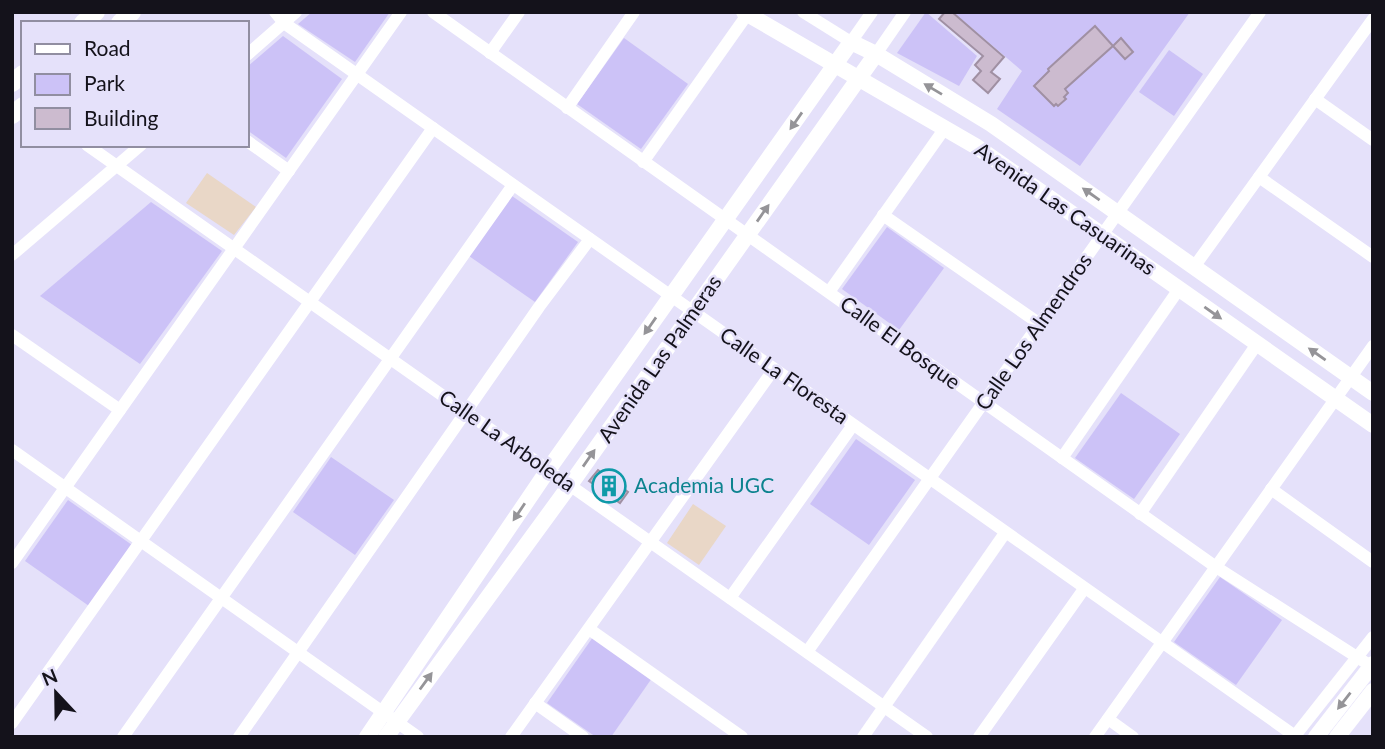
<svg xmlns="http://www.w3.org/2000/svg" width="1385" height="749" font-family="Lato,sans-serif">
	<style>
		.education { fill: #e9d7c7 }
		.green { fill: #ccc2f7 }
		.building { fill: #ccbbcf; stroke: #a090a3; stroke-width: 2 }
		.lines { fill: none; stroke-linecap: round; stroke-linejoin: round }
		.minor { stroke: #fff; stroke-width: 12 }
		.tertiary { stroke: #fff; stroke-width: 16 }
		.secondary { stroke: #fff; stroke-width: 18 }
		.oneway { fill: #959498 }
		.labels { text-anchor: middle; stroke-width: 5; stroke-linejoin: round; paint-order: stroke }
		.street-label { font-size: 21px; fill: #14121b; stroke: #e5e1fa }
		.culture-label { font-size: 21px; fill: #0d838f; stroke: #e5e1fa; text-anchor: start }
	</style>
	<rect width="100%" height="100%" fill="#e5e1fa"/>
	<g class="education">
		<path d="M207 173 256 207 234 235 186 203Z"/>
		<path d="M693 504 726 526 699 565 667 543Z"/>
	</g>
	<g class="green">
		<path d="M312 12H390L355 62 298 24Z"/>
		<path d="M926 12 977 56 959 86 897 53Z"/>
		<path d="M953 12H1190L1080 166 997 109 1022 71Z"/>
		<path d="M283 36 342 79 286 158 247 130V67Z"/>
		<path d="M624 38 688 84 641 149 577 104Z"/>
		<path d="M1169 50 1203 74 1174 116 1139 92Z"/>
		<path d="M512 196 578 242 535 302 469 256Z"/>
		<path d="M151 202 222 251 140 364 40 296Z"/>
		<path d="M887 227 944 268 899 330 842 289Z"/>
		<path d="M1121 393 1180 434 1134 499 1075 458Z"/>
		<path d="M856 439 915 480 869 545 810 504Z"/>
		<path d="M331 457 394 500 355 555 293 512Z"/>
		<path d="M68 500 132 545 89 606 25 561Z"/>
		<path d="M1220 577 1282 620 1236 685 1174 642Z"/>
		<path d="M593 637 652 678 611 737H596L547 703Z"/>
	</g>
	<g class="building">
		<path d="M945 12H952L1004 57 991 72 1000 79 988 93 973 80 981 71 975 65 983 56 939 19Z"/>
		<path d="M1095 26 1113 46 1121 38 1133 52 1125 59 1113 46 1065 89 1068 93 1064 97 1066 99 1058 106 1056 104 1054 106 1034 86 1049 71 1048 69Z"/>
		<path d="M598 470 628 492 620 503 589 481Z"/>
	</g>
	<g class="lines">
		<g class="minor">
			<path d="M275 12 284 23 1295 736"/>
			<path d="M433 12 1216 567 1371 666"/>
			<path d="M803 12 851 42 872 12"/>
			<path d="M490 53 519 12"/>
			<path d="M876 54 905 12"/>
			<path d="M247 55 296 12"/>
			<path d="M1315 99 1373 140"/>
			<path d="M567 108 634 12"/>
			<path d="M247 141 289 171"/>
			<path d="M87 145 927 737"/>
			<path d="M643 162 749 12"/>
			<path d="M1259 177 1373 257"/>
			<path d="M883 215 1040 324"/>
			<path d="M12 255 141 145"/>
			<path d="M1194 267 1373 19"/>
			<path d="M829 292 945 128"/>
			<path d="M12 335 120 410"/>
			<path d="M12 450 418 737"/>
			<path d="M1062 458 1179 289"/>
			<path d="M1271 489 1373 562"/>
			<path d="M1140 514 1257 344"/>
			<path d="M12 563 401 12"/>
			<path d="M730 598 853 425"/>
			<path d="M589 629 742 737"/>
			<path d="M807 652 1260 12"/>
			<path d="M535 703 583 737"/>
			<path d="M1108 719 1133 737"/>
			<path d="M12 723 433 128"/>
			<path d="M123 737 513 185"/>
			<path d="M239 737 539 307 590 239"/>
			<path d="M511 737 774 369"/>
			<path d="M863 737 1005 533"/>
			<path d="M979 737 1084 589"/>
			<path d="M1095 737 1373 346"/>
			<path d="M1294 737 1373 637"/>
		</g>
		<g class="tertiary">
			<path d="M744 12 977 147 1373 425"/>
			<path d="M367 737 548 470 851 42 876 54 991 124 1373 393"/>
			<path d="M386 737 570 485 876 54"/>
			<path d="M1316 737 1373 664"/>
			<path d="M1337 737 1373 691"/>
		</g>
		<g class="secondary">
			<path d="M83 23 96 12"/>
			<path d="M120 23 132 12"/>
			<path d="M12 83 23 74"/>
			<path d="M12 115 23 106"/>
		</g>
	</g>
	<defs><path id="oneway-solid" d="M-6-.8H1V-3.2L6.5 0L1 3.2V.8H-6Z" transform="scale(1.75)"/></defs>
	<g class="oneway">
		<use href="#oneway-solid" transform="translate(933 89) rotate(-149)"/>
		<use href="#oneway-solid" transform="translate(796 121) rotate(125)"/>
		<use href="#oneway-solid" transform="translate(1091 194) rotate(-145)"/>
		<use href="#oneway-solid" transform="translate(763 213) rotate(-55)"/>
		<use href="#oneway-solid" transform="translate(1213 313) rotate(35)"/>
		<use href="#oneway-solid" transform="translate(650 326) rotate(125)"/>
		<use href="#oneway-solid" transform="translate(1317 354) rotate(-145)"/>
		<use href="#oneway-solid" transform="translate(589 458) rotate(-55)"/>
		<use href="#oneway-solid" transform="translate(519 512) rotate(124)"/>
		<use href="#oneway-solid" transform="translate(426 681) rotate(-54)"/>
		<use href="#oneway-solid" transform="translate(1344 701) rotate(128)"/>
	</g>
	<defs>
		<symbol id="building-ring" viewBox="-11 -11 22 22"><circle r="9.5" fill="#e5e1fa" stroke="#0f9aa8" stroke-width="1.5"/><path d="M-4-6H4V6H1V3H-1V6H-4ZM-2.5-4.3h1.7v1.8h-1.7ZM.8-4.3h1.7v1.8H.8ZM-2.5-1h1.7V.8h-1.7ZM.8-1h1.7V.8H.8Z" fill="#0f9aa8"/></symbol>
	</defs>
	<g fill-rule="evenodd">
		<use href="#building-ring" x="590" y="467" width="38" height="38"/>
	</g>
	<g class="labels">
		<g class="street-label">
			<text transform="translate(1065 209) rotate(35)" y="7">Avenida Las Casuarinas</text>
			<text transform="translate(1034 332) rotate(-55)" y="7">Calle Los Almendros</text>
			<text transform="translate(900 343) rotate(36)" y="7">Calle El Bosque</text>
			<text transform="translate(660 359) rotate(-55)" y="7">Avenida Las Palmeras</text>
			<text transform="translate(784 376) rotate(35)" y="7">Calle La Floresta</text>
			<text transform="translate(507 441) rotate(35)" y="7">Calle La Arboleda</text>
		</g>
		<g class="culture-label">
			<text x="634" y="493">Academia UGC</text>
		</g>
	</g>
	<rect width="1385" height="749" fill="none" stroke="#14121b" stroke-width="28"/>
	<rect x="21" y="21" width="228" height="126" fill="#e5e1fa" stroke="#918ea1" stroke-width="2"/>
	<rect x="35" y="44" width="35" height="10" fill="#ffffff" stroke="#918ea1" stroke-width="2"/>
	<text x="84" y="56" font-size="21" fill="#14121b">Road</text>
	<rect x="35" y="74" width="35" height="21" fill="#ccc2f7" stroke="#918ea1" stroke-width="2"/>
	<text x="84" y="91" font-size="21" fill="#14121b">Park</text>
	<rect x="35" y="108" width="35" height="21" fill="#ccbbcf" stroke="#918ea1" stroke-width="2"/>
	<text x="84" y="126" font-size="21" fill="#14121b">Building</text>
	<g transform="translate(56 693) rotate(338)" stroke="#e5e1fa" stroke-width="5" paint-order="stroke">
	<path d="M0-5L12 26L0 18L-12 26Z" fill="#14121b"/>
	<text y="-10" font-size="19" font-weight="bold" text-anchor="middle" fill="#14121b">N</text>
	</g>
</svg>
